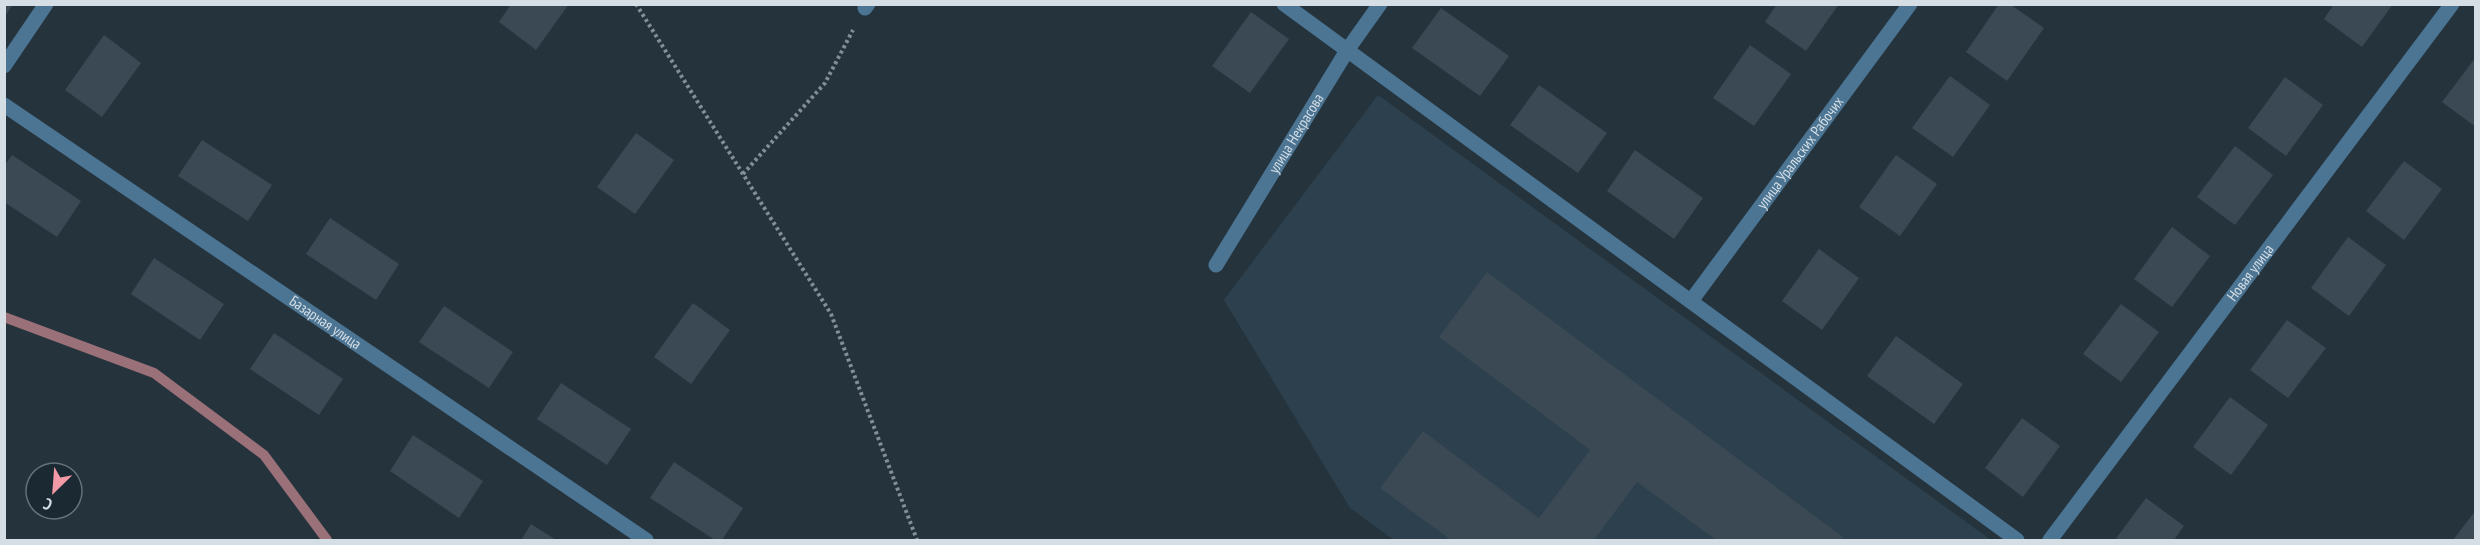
<svg xmlns="http://www.w3.org/2000/svg" width="2480" height="545" font-family="'PT Sans Narrow',sans-serif">
	<style>
		.built { fill: #2c404d }
		.lines { fill: none; stroke-linecap: round; stroke-linejoin: round }
		.stream { stroke: #9a7079; stroke-width: 10 }
		.building { fill: #3a4953 }
		.path { stroke: #838e96; stroke-width: 4; stroke-dasharray: 3 3; stroke-linecap: butt }
		.minor { stroke: #4b7593; stroke-width: 15 }
		.labels { text-anchor: middle; stroke-width: 4.5; stroke-linejoin: round; paint-order: stroke }
		.street-label { font-size: 15px; fill: #d6dee5; stroke: #1b2932 }
	</style>
	<rect width="100%" height="100%" fill="#25333d"/>
	<path class="built" d="M1378 95 1991 540H1394L1350 508 1224 300Z"/>
	<g class="lines">
		<path class="stream" d="M4 317 154 373 264 455 327 540"/>
	</g>
	<g class="building">
		<path d="M4 4H13L4 18Z"/>
		<path d="M511 4H569L536 50 499 22Z"/>
		<path d="M1777 4H1839L1806 51 1765 22Z"/>
		<path d="M1999 4H2010L2044 28 2007 81 1966 52Z"/>
		<path d="M2334 4H2393L2362 47 2324 19Z"/>
		<path d="M1441 8 1509 56 1480 96 1412 48Z"/>
		<path d="M1251 12 1289 39 1250 93 1212 66Z"/>
		<path d="M104 35 141 63 102 117 65 90Z"/>
		<path d="M1750 45 1791 74 1754 126 1713 98Z"/>
		<path d="M2476 57V127L2442 102Z"/>
		<path d="M1950 76 1990 105 1953 157 1912 128Z"/>
		<path d="M2285 77 2323 105 2286 156 2248 128Z"/>
		<path d="M1539 85 1607 133 1578 173 1510 125Z"/>
		<path d="M636 133 674 160 635 214 597 187Z"/>
		<path d="M202 140 272 185 248 221 178 176Z"/>
		<path d="M2235 146 2273 175 2235 225 2197 197Z"/>
		<path d="M1635 150 1703 198 1674 239 1607 191Z"/>
		<path d="M12 155 81 201 57 237 4 202V166Z"/>
		<path d="M1896 155 1937 184 1900 236 1859 207Z"/>
		<path d="M2404 161 2442 189 2404 240 2366 211Z"/>
		<path d="M330 218 399 264 376 300 306 254Z"/>
		<path d="M2172 227 2210 256 2172 307 2134 279Z"/>
		<path d="M2348 237 2386 265 2349 316 2311 288Z"/>
		<path d="M1819 249 1859 278 1822 330 1782 301Z"/>
		<path d="M154 258 224 304 200 340 131 294Z"/>
		<path d="M1487 272 1843 537 1841 540H1716L1637 482 1594 540H1451L1380 488 1423 431 1539 518 1590 450 1439 337Z"/>
		<path d="M693 303 730 330 691 384 654 357Z"/>
		<path d="M2121 304 2159 332 2121 382 2083 354Z"/>
		<path d="M444 306 513 352 489 388 419 342Z"/>
		<path d="M2287 320 2326 348 2288 398 2250 370Z"/>
		<path d="M274 333 343 379 319 415 250 369Z"/>
		<path d="M1896 336 1963 384 1934 424 1867 376Z"/>
		<path d="M561 383 631 429 607 465 537 419Z"/>
		<path d="M2230 397 2268 425 2231 475 2193 447Z"/>
		<path d="M2022 418 2060 446 2023 497 1985 468Z"/>
		<path d="M413 435 483 481 459 518 390 471Z"/>
		<path d="M674 462 743 508 722 540H715L650 498Z"/>
		<path d="M2146 498 2184 526 2174 540H2115Z"/>
		<path d="M2476 510V540H2453Z"/>
		<path d="M531 524 556 540H521Z"/>
	</g>
	<g class="lines">
		<g class="path">
			<path d="M636 4 831 314 917 540"/>
			<path d="M743 174 825 83 853 30"/>
		</g>
		<g class="minor">
			<path d="M1284 4 2017 540"/>
			<path d="M865 8 868 4"/>
			<path d="M4 66 46 4"/>
			<path id="s1" d="M4 105 646 540"/>
			<path id="s2" d="M1216 265 1348 49 1380 4"/>
			<path id="s3" d="M1691 301 1910 4"/>
			<path id="s4" d="M2050 540 2452 4"/>
		</g>
	</g>
	<g class="labels">
		<g class="street-label">
			<text dy="5" stroke="none"><textPath href="#s2" startOffset="154">улица Некрасова</textPath></text>
			<text dy="5" stroke="none"><textPath href="#s3" startOffset="184">улица Уральских Рабочих</textPath></text>
			<text dy="5" stroke="none"><textPath href="#s4" startOffset="334">Новая улица</textPath></text>
			<text dy="5" stroke="none"><textPath href="#s1" startOffset="388">Базарная улица</textPath></text>
		</g>
	</g>
	<rect width="2480" height="545" fill="none" stroke="#d6dee5" stroke-width="12"/>
	<g transform="translate(54 491) rotate(205)"><circle r="28" fill="#1b2932" stroke="#66717a" stroke-width="1.5"/>
	<path d="M0-4.5L10 22L0 15L-10 22Z" fill="#f49aa6"/>
	<text y="-9" font-size="16" font-weight="bold" text-anchor="middle" fill="#d6dee5">С</text>
	</g>
</svg>
